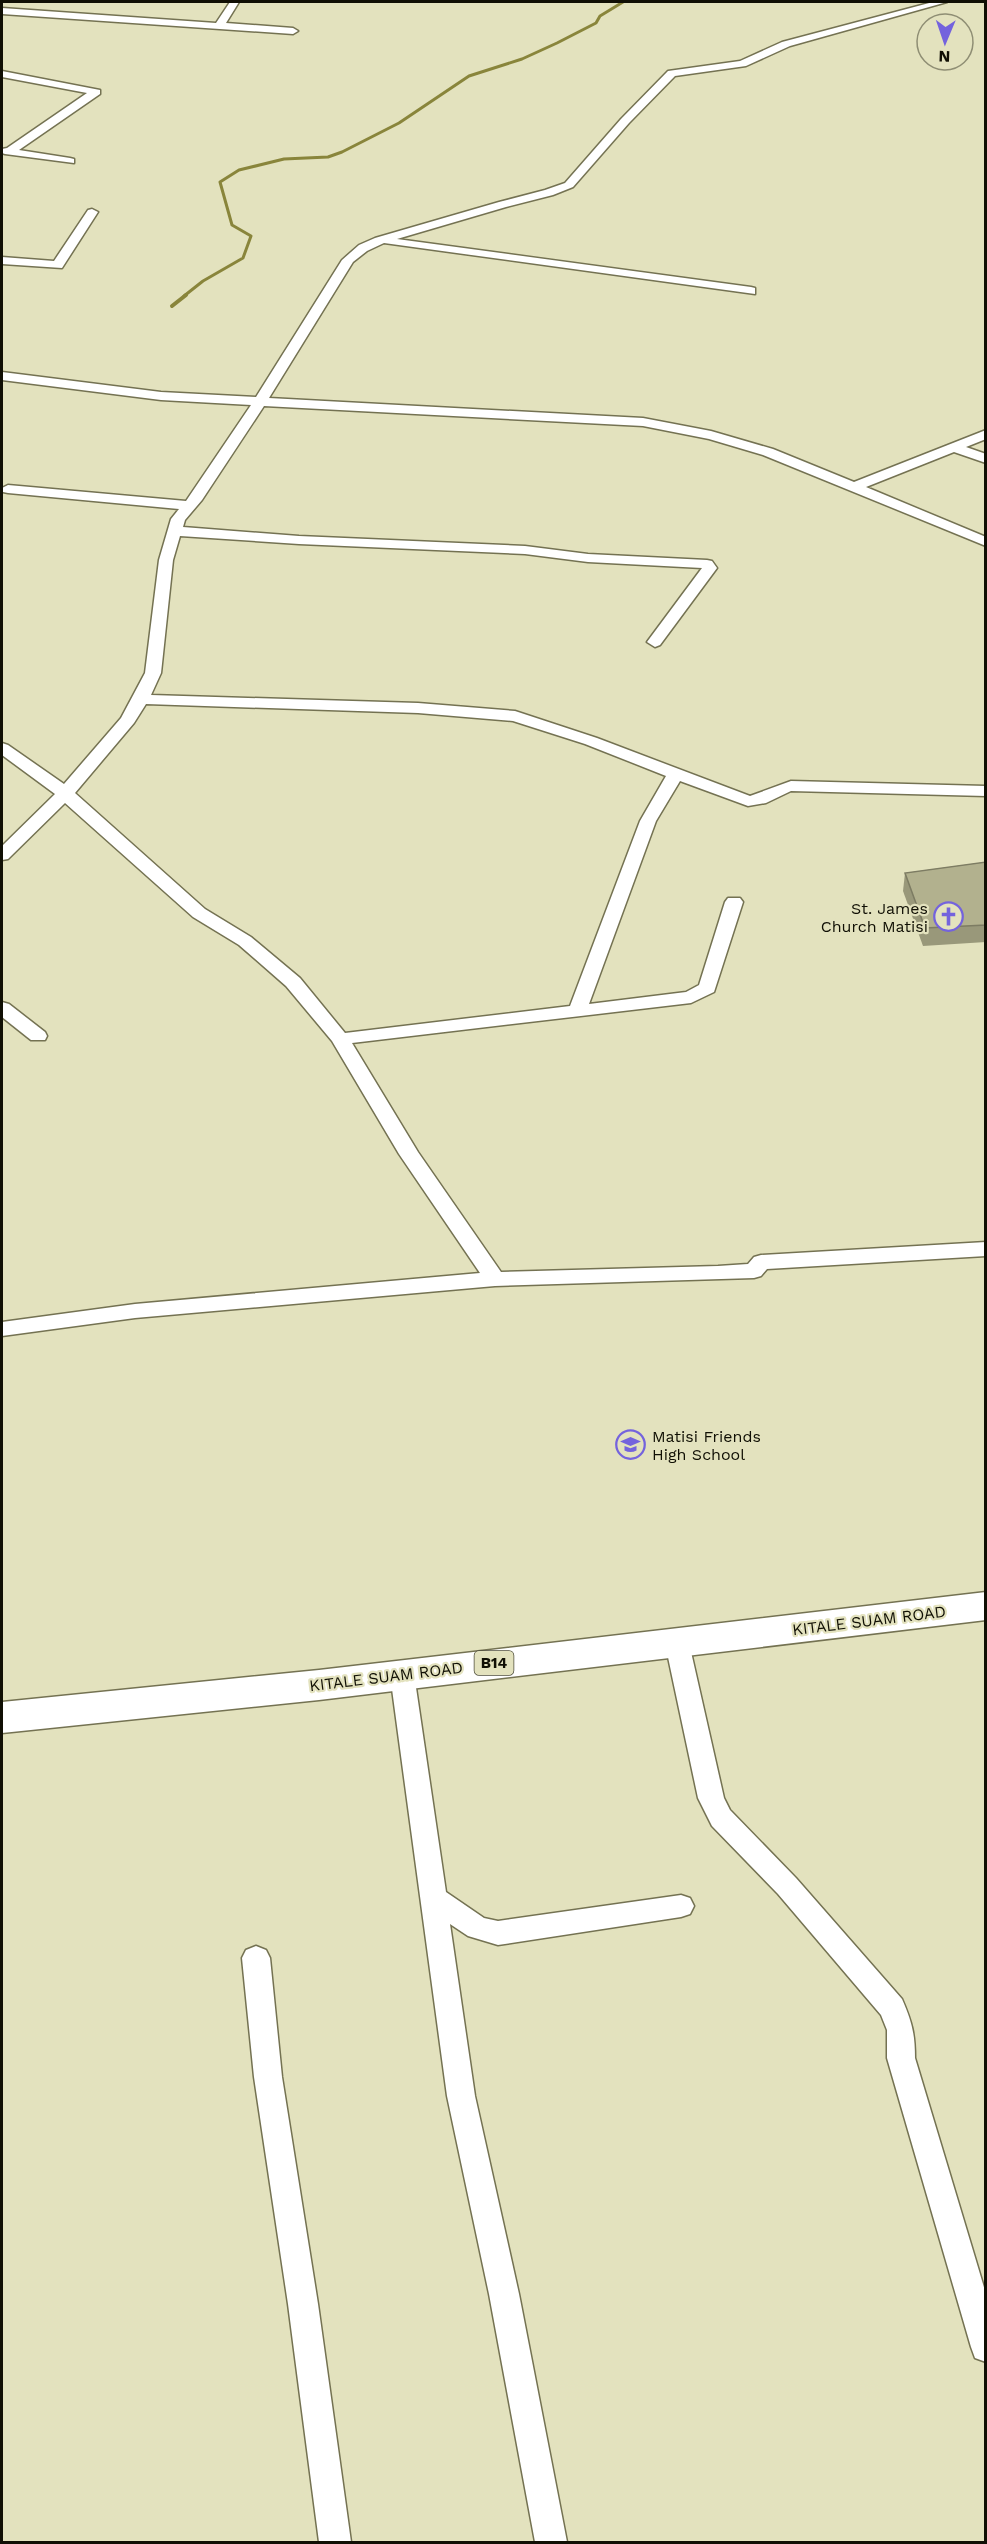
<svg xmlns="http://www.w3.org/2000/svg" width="987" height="2544" font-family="'Work Sans',sans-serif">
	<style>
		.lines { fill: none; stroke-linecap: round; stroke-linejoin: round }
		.stream-far1 { stroke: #89853b; stroke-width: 3 }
		.stream { stroke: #89853b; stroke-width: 4 }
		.street-casing { stroke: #747252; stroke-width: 3 }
		.highway-casing { stroke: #747252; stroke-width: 3 }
		.street { fill: #fff; fill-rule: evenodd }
		.highway { fill: #fff; fill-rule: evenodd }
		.wall { fill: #99987a }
		.building { fill: #b2b18e; stroke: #7d7c63; stroke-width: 1.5 }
		.labels { text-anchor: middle; stroke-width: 4.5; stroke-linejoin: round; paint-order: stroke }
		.shield { fill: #e3e2be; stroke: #4f4e3c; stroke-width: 1.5 }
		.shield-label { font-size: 15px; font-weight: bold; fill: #100f04 }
		.poi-label { font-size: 16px; fill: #100f04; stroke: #e3e2be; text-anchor: end }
		.street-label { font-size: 16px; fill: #100f04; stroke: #e3e2be }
	</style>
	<rect width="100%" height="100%" fill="#e3e2be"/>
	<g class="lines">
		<path class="stream-far1" d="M184 296 203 281 243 258 251 236 232 225 220 182 239 170 284 159 328 157 342 152 399 123 469 76 522 59 557 43 596 23 600 16 623 2"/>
		<path class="stream" d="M172 306 186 295"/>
		<defs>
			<g id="street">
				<path d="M230 2H239L226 23 293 28 298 31 293 34 2 14V8L216 23Z"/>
				<path d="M933 2H947L790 46 746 66 675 76 629 123 573 187 553 195 506 207 397 239 751 287 755 288V294L384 243 367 251 353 262 269 398 643 418 711 431 773 449 854 482 986 430V439L966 447 986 454V463L954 452 866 487 986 537V546L763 455 709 439 643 426 264 406 202 500 185 520 183 527 299 536 525 546 588 554 707 560 712 561 717 568 660 645 655 647 647 642 702 568 588 562 525 554 299 544 180 536 173 560 161 673 151 695 418 703 515 711 597 738 750 796 791 781 986 786V796L791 791 766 803 748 806 680 781 656 821 589 1004 686 992 699 985 725 902 728 898H740L743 902 714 992 691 1003 352 1043 418 1152 501 1272 718 1266 748 1264 754 1257 761 1255 986 1242V1256L767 1269 761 1276 754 1278 495 1286 135 1318 2 1336V1322L135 1304 480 1273 399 1154 332 1041 286 986 239 945 193 917 65 803 8 859 2 860V846L55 794 2 755V743L8 745 64 784 121 718 145 673 159 560 171 519 179 509 8 493 3 492 2 488 8 485 186 501 251 405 161 400 2 380V372L161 392 256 397 342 260 359 245 375 238 499 202 545 190 565 183 621 119 668 71 740 61 782 42ZM146 704 418 713 513 721 585 744 666 776 640 821 570 1006 345 1033 300 978 251 937 205 909 75 793 134 723Z"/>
				<path d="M2 71 100 90V94L19 150 70 158 74 159V163L5 154 2 153V149L7 148 87 93 2 77Z"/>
				<path d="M92 209 98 212 62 268 2 264V257L54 261 88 210Z"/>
				<path d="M2 1002 9 1004 45 1032 47 1036 45 1040H31L2 1017Z"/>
				<path d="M677 1634 686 1636 689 1643 724 1798 730 1810 796 1878 902 1999C912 2022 915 2034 915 2058L986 2294V2362L975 2358 971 2347 887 2058V2030L881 2015 778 1894 712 1826 698 1798 665 1643 668 1636Z"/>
				<path d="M402 1664 411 1667 414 1674 446 1892 484 1918 498 1921 681 1895 690 1898 694 1906 690 1914 681 1917 498 1945 468 1936 450 1924 475 2096 519 2294 567 2542H535L489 2294 447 2096 390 1674 393 1667Z"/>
				<path d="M256 1946 266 1950 270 1958 282 2077 318 2304 351 2542H319L288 2304 254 2077 242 1958 246 1950Z"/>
			</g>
			<path id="highway" d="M986 1592V1620L319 1700 2 1733V1702L319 1670Z"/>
		</defs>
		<use href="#street" class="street-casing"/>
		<use href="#highway" class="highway-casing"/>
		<use href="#street" class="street"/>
		<use href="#highway" class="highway"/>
	</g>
	<path class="wall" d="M986 862V942L923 946 903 891 905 873Z"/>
	<path class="building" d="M986 862V925L925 928 905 873Z"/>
	<defs>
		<symbol id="church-ring" viewBox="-11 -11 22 22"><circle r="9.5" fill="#e3e2be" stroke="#7463dd" stroke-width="1.5"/><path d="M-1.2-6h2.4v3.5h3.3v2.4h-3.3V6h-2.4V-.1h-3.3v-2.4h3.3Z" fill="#7463dd"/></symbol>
		<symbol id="school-ring" viewBox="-11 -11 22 22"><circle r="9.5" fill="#e3e2be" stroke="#7463dd" stroke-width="1.5"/><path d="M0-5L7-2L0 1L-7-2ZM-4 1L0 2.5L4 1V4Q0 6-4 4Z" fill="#7463dd"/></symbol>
	</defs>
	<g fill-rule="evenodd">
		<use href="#church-ring" x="932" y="900" width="33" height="33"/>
		<use href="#school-ring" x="614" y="1428" width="33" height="33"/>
	</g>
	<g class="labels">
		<rect class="shield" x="474.5" y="1651" width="39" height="24" rx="4.5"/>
		<g class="shield-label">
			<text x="494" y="1668">B14</text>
		</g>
		<g class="poi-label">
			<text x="928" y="914">St. James<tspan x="928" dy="18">Church Matisi</tspan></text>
			<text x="652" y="1442" text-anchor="start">Matisi Friends<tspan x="652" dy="18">High School</tspan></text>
		</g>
		<g class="street-label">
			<text transform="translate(869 1620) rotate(-7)" y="6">KITALE SUAM ROAD</text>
			<text transform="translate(386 1676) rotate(-7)" y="6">KITALE SUAM ROAD</text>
		</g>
	</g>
	<rect width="987" height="2544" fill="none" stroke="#100f04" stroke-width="6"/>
	<g transform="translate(945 42) rotate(182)"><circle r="28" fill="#e3e2be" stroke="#8f8e74" stroke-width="1.5"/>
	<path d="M0-4.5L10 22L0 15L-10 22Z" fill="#7463dd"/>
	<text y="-9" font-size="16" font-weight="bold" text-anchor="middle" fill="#100f04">N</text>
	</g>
</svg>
